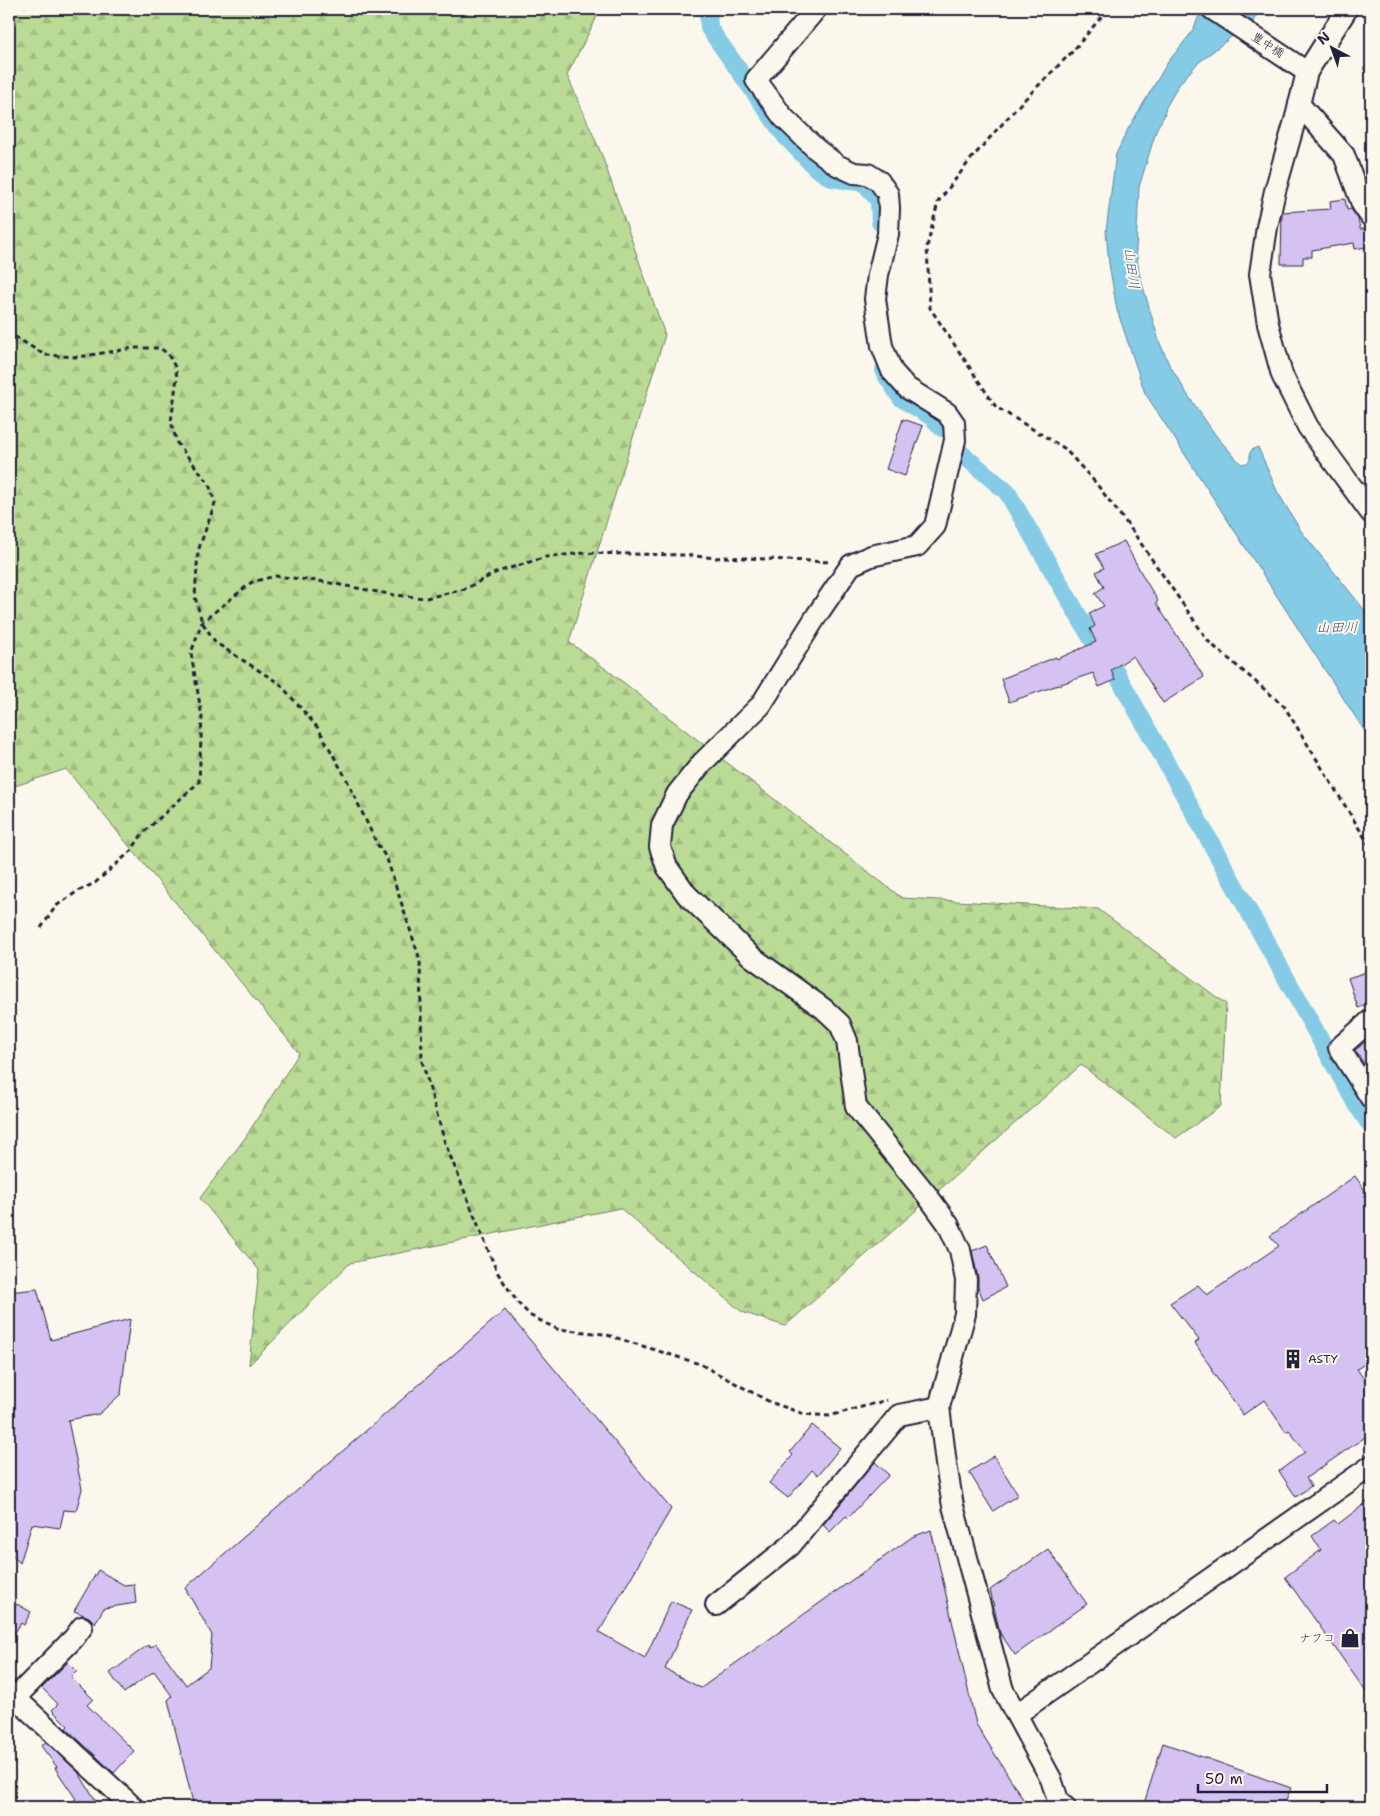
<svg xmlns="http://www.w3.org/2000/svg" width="1380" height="1816" font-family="'Shantell Sans','Klee One',sans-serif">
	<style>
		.forest { fill: url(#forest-firs); stroke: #6e7e68 }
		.water { fill: #85cbe6; stroke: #5d87a2 }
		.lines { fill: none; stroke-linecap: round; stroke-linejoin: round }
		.canal { stroke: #85cbe6; stroke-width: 18 }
		.building { fill: #d5c2f3; stroke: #22223b }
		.minor-casing { stroke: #22223b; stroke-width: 24 }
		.path { stroke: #22223b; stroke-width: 3; stroke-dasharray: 5 4; stroke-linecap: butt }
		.minor { stroke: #fbf7ec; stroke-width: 20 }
		.labels { text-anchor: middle; stroke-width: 4; stroke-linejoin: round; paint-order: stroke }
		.street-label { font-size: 12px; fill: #22223b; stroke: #fbf7ec }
		.poi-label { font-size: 12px; fill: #22223b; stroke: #fbf7ec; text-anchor: start }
		.water-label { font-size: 14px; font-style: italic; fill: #40556e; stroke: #fbf7ec }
	</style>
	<defs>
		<pattern id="forest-firs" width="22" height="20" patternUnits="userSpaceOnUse" patternTransform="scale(1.25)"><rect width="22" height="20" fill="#badb95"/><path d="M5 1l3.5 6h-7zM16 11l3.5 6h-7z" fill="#a0bc81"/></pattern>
	</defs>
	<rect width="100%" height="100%" fill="#fbf7ec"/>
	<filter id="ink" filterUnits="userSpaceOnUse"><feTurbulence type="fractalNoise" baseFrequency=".02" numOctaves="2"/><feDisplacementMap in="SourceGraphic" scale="10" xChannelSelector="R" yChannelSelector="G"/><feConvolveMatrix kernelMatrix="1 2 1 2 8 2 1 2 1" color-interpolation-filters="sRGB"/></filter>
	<g filter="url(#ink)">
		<path class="forest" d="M9 9H601L567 75 601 153 665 335 569 642 606 669 902 898 1098 909 1226 1004 1221 1106 1176 1138 1081 1065 785 1326 742 1312 620 1208 350 1263 249 1365 259 1270 200 1198 245 1138 299 1053 66 769 9 788Z"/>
		<path class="water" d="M1202 9H1260L1252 23 1241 29 1197 64 1180 83 1166 107 1164 116 1157 128 1139 187 1136 250 1139 273 1159 341 1169 364 1189 397 1217 437 1241 464 1247 463 1250 460V452L1253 449 1258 447 1277 491 1301 531 1371 618V741L1145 393 1117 310 1109 264 1106 231 1116 154 1128 129 1168 62 1192 32Z"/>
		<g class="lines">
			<g class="canal">
				<path d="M708 9 709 28 786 137 816 168 832 178 865 183 879 201 880 222"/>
				<path d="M884 370 886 375 901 398 932 417 942 428"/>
				<path d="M961 453 1007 492 1093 641 1103 651 1119 678 1355 1102 1371 1126"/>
			</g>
		</g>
		<g class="building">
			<path d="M1345 199 1347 210 1351 209 1358 219 1360 229H1368L1371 246 1355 249 1354 243 1312 250V257H1303V264H1281L1282 212 1331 209 1330 201Z"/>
			<path d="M903 419 923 426 905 476 886 469Z"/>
			<path d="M1124 541 1144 578 1158 601 1156 603 1204 677 1163 703 1133 656 1111 670 1115 680 1099 687 1093 673 1009 702 1001 679 1056 657 1057 659 1096 642 1090 629 1095 626 1089 613 1104 606 1095 593 1104 587 1096 572 1104 568 1096 554Z"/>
			<path d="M1366 972 1371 986V1003L1358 1008 1348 978Z"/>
			<path d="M1371 1038V1075L1355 1050Z"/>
			<path d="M1355 1176 1371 1199V1360L1357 1369 1371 1389V1433L1306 1478 1311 1486 1296 1497 1279 1471 1305 1452 1289 1430 1286 1432 1264 1400 1243 1415 1211 1370 1212 1369 1195 1343 1199 1340 1170 1303 1198 1285 1207 1295 1279 1246 1270 1236Z"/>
			<path d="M987 1245 1006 1287 983 1299 978 1287V1278L972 1251Z"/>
			<path d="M37 1289 51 1340 130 1319 121 1394 99 1414 68 1420 82 1489 76 1511 64 1510 60 1528 32 1524 20 1563 9 1552V1292Z"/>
			<path d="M505 1310 671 1509 599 1632 645 1658 671 1601 692 1610 665 1669 701 1688 912 1537 931 1530 976 1724 1028 1807H194L168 1700 172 1696 154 1671 124 1693 110 1673 148 1645 150 1648 156 1644 186 1685 209 1668 212 1635 185 1588Z"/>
			<path d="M812 1425 840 1448 818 1475 812 1470 788 1498 769 1483 793 1455 790 1452Z"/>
			<path d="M994 1456 1018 1495 993 1511 969 1472Z"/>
			<path d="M875 1462 889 1475 848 1518 846 1516 830 1532 823 1525Z"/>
			<path d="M1371 1499V1699L1285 1577 1321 1550 1312 1536 1334 1520 1338 1524Z"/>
			<path d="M1048 1549 1087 1604 1015 1655 1000 1633 990 1590Z"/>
			<path d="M98 1570 124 1585 134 1584 136 1603 104 1608 95 1623 89 1617 74 1611Z"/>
			<path d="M17 1604 31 1612 24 1625 21 1623 9 1642V1618Z"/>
			<path d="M68 1662 77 1671 71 1677 93 1699 87 1705 134 1751 114 1773 66 1728 68 1726 52 1710 58 1704 42 1688Z"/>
			<path d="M46 1742 78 1772 100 1807H64L76 1799 55 1768 57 1767 41 1746Z"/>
			<path d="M1163 1743 1291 1788 1283 1807H1143Z"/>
		</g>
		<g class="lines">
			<defs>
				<g id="minor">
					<path d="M816 9 756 80 783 117 816 149 837 165 854 173 868 174 879 181 888 194 889 208 888 234 878 275 875 299 882 346 892 371 907 388 947 413 954 423 955 440 935 526 917 546 871 556 851 565 817 615 761 705 702 763 677 794 662 825 660 847 667 867 687 895 752 957 824 1009 840 1024 847 1041 856 1107 927 1195 948 1224 960 1250 966 1280 965 1314 939 1407 946 1464 953 1506 1003 1690 1051 1779 1059 1803 1065 1807"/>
					<path d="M1212 9 1307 72"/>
					<path d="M1347 9 1307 72 1296 117 1275 191 1267 227 1260 274 1268 324 1282 375 1308 427 1371 513"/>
					<path d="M1299 104 1344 155 1362 204 1371 217"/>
					<path d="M1371 1020 1339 1048 1371 1098"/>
					<path d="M716 1605 790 1546 899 1415 939 1407"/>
					<path d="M9 1692 133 1807"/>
					<path d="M15 1698 74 1638 82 1627"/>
					<path d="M1017 1714 1371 1466"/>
				</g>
			</defs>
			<use href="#minor" class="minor-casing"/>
			<g class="path">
				<path d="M1105 9 1102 16 1073 51 1020 104 971 159 938 202 927 247 930 308 996 407 1064 448 1095 482 1131 529 1209 642 1284 706 1371 848"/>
				<path d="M9 330 12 335 45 355 78 357 134 348H160L168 354 175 367 177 377 171 422 177 443 209 484 215 503 198 551 195 597 202 622 216 643 280 684 318 728 346 778 376 842 387 859 420 960 422 1061 445 1143 497 1272 518 1303 531 1316 557 1329 604 1334 700 1364 770 1402 804 1414 829 1416 887 1400"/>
				<path d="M41 928 56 906 78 891 95 883 131 851 143 833 199 782 202 717 191 653 202 622 252 582 275 576 325 582 394 595 426 598 465 589 497 572 546 557 583 553 683 555 716 558 723 557 831 562"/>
			</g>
			<use href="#minor" class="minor"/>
		</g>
	</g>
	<defs>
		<symbol id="building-bare" viewBox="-9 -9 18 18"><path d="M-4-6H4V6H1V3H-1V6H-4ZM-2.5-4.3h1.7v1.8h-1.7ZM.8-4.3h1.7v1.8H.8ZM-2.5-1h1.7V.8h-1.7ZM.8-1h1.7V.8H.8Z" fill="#22223b" stroke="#fbf7ec" stroke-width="2.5" paint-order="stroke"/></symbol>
		<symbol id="shop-bare" viewBox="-9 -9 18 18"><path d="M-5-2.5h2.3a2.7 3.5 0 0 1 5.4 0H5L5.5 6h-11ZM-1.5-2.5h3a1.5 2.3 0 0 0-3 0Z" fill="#22223b" stroke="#fbf7ec" stroke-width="2.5" paint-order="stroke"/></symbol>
	</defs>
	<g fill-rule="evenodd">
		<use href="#building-bare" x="1279" y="1345" width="28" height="28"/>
		<use href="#shop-bare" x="1336" y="1624" width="28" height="28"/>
	</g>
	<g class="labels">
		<g class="street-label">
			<text transform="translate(1268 45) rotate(33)" y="4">豊中橋</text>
		</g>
		<g class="poi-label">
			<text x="1308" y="1363">ASTY</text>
			<text x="1335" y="1642" text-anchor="end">ナフコ</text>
		</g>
		<g class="water-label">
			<text transform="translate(1132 268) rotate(82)" y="5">山田川</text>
			<text x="1337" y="632">山田川</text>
		</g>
	</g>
	<rect width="1380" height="1816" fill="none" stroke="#fbf7ec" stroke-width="30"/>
	<rect x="15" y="15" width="1350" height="1786" fill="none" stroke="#22223b" stroke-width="2" filter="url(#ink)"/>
	<g transform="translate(1332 48) rotate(319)" stroke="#fbf7ec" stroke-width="4" paint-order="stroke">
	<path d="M0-4L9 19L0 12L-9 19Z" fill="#22223b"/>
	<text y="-8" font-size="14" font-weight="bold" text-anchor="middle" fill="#22223b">N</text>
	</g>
	<path d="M1198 1784v8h129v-8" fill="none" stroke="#22223b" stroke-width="2.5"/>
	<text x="1205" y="1784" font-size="15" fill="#22223b" stroke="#fbf7ec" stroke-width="4" paint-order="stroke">50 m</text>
</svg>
